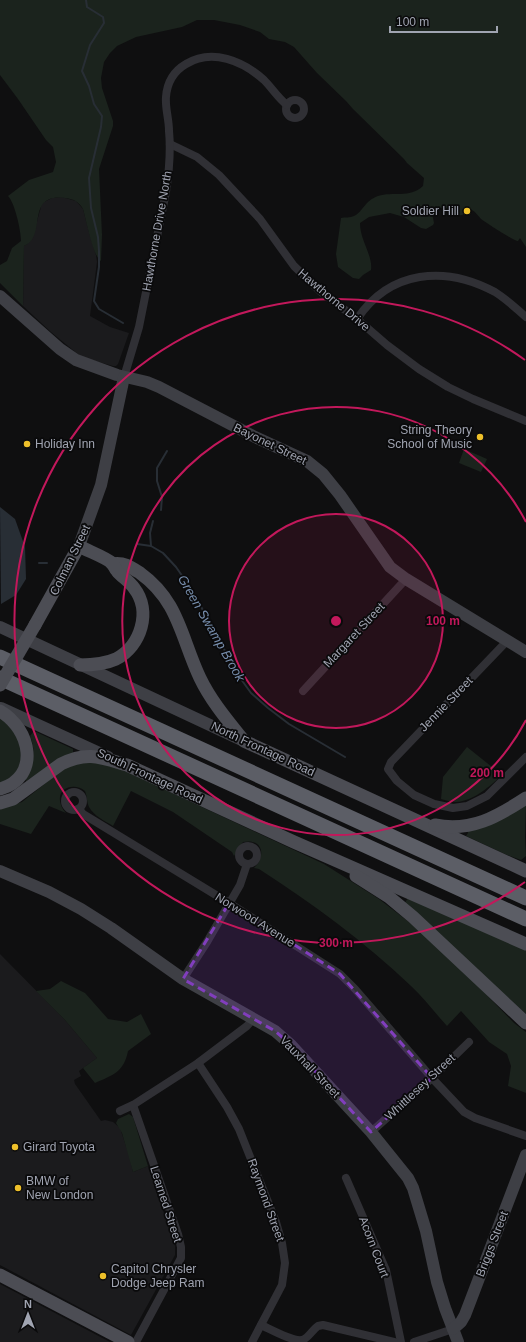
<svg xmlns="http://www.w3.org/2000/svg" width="526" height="1342" font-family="Arial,sans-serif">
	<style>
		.built { fill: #1b1b1d }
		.green { fill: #1b231d }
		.water { fill: #282e35 }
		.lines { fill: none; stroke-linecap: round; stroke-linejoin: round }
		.stream { stroke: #282e35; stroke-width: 2 }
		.street { stroke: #303035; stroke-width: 8 }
		.secondary { stroke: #3e3f45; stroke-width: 12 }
		.primary { stroke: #4c4d54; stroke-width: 13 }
		.highway { stroke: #5c5e66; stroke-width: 15 }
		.primary-bridge { stroke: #4c4d54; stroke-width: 13 }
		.marked { fill: #813ebd; fill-opacity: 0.2; stroke: #813ebd; stroke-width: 3; stroke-dasharray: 8 5; stroke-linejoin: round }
		.ring { fill: none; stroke: #c2185b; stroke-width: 2 }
		.poi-dot { fill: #eec02a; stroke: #0a0a0b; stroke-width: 1.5 }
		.labels { text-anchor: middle; stroke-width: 3.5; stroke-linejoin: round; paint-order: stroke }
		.poi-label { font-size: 12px; fill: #a0a4b1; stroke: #0a0a0b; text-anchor: start }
		.street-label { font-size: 12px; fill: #a0a4b1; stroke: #0a0a0b }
		.water-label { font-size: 13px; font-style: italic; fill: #778ead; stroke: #0a0a0b }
		.centre { fill: #c2185b; stroke: #0a0a0b; stroke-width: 2 }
		.ring-label { font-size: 12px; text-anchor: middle; font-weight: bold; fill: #c2185b; stroke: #0a0a0b; stroke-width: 3.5; stroke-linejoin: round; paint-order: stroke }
	</style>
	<rect width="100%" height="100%" fill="#0f0f10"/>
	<g class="built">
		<path d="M62 197 76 201 83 209 89 232 96 255 97 262 90 316 110 327 129 333 118 364 116 366H113L88 359 79 355 51 332 23 306 24 246 27 244 33 236 42 203 52 198Z"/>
		<path d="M0 954 65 1020 97 1058 79 1071 81 1076 74 1080 75 1084 101 1121 105 1120 113 1122 120 1128 130 1158 133 1172 148 1166 175 1246V1255L131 1335 0 1265Z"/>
		<path d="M0 1284 110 1342H0Z"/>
	</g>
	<g class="green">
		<path d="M0 0H526V247L520 238 518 241C514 241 485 222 481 219 478 216 476 212 472 210L469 209C467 211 465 214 462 215 454 217 444 206 433 207L432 213 434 223 433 225 426 229 421 228 404 217 390 213 369 217 360 223C360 241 373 255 371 270L363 275 359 279 353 278 338 267 336 254 341 218C345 217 350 218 354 216 363 212 364 201 378 196 393 191 409 199 423 186L424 178 407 163 404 159 353 109 346 101 317 73 294 47 285 42 269 39 260 32 240 25 214 20H197L182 27 136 37 117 46 110 53 104 62 101 78 102 88 113 121V126L99 169 102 235 101 261C93 257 86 219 83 209 79 202 74 199 65 198 24 193 48 237 24 246L23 306 0 283V265L7 261 12 248 21 241C21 231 15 203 8 196L29 180 53 172 56 162 53 147 46 140 18 99 0 75Z"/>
		<path d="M464 449 487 459 481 472 459 463Z"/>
		<path d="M0 716 22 742 21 769 0 785Z"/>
		<path d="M34 731 73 749V755L26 781 25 779C32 765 37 752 30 736Z"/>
		<path d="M467 747 502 775C490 786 474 801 456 802 451 802 446 800 441 799L443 777Z"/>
		<path d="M80 762H103L127 772 324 864 379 899 426 935 470 978 514 1023 526 1032V1093L508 1086 511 1066 507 1054 489 1042 461 1011 447 1026C435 1013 424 998 411 986 364 941 313 904 259 869L254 868C267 855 262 838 243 842L234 856 232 852 173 812 131 791 113 826C105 821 94 816 89 807 87 803 87 796 85 791 74 782 55 788 61 805 62 808 64 811 66 813L49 806 31 834 0 824V809L22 802 67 766Z"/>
		<path d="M526 805 525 837 526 856 521 860 507 855 466 836 468 833V831Z"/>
		<path d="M408 898 526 949V1014L404 904Z"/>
		<path d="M61 981 85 993 108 1019 127 1022 141 1014 151 1034 128 1051C124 1072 113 1075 95 1083L83 1068 97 1058 65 1020 36 991 50 989Z"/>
		<path d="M129 1114 133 1117 148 1166 133 1172 122 1133 116 1123 118 1119Z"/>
	</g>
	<path class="water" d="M0 507 15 519 25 547 26 579 16 595 1 604Z"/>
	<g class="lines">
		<g class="stream">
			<path d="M86 0 87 7 103 17 104 23 90 45 82 71 89 86 94 104 102 116 101 127 89 178 91 208 98 237 99 251V267L94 301 99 309 123 323"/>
			<path d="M161 510 162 497 157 481V468L167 451"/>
			<path d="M137 544 151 546 163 553 176 567 192 590 238 675 251 693 268 708 289 724 345 757"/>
			<path d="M151 546 150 533 153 521"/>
			<path d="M39 563H47"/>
		</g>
		<g class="street">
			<circle cx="295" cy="109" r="9"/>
			<path d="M170 144 197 157 219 175 260 219 294 266 320 291 357 319 387 345 419 369 448 387 473 399 526 421"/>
			<path d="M357 319C390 270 445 265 495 292 506 299 516 308 526 317"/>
			<path d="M124 377 139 327 166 192C169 172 171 151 169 131 169 119 165 108 166 97 167 83 174 71 186 64 212 48 243 61 264 80 272 88 278 98 287 105"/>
			<path d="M507 641 391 762 388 769 397 781 414 795 434 804 453 808 467 806 487 796 526 757"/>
			<path d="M303 691 406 579"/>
			<circle cx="74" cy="801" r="9"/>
			<path d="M79 809 83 814 229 903 340 974 355 989 432 1078 464 1112 475 1118 526 1136"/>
			<circle cx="248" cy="855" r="9"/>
			<path d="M183 979 207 942 240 885 247 864"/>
			<path d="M198 1063 227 1107 239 1129 276 1222 282 1243 285 1263 282 1285 252 1342"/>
			<path d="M133 1105 178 1234 181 1247V1258L136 1342"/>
			<path d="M120 1111 133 1105 198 1063 247 1026 253 1019"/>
			<path d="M371 1132 432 1078 469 1042"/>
			<path d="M346 1178 386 1270 401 1342"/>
			<path d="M261 1325C270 1329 293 1342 302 1340 309 1338 312 1330 318 1326L323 1325 394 1342"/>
			<path d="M414 1342 453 1329"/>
		</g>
		<g class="secondary">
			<path d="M0 296 60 349 76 360 117 375 147 382 159 387 255 437 307 461 323 474 340 495 390 567 406 579 526 652"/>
			<path d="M79 546 101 485 124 377"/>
			<path d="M0 627 244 741"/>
			<path d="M1 708 108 757"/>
			<path d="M0 871 49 892 81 909 111 928 183 979 275 1031 291 1045 371 1132 408 1178 413 1188 426 1231 437 1282 445 1308 458 1342"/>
			<path d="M453 1329 461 1322 465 1315 526 1155"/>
		</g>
		<g class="primary">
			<path d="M112 564C124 562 131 567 140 573 179 601 181 638 200 678 211 701 228 721 244 741L526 871"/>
			<path d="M35 625 79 546C88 551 105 557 112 563 114 565 115 569 117 571 122 577 129 581 134 588 152 611 141 646 116 659 105 664 92 665 80 665"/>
			<path d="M0 711C31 729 41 777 0 789"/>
			<path d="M0 803 13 799 61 764C87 751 100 757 127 765L294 842 526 944"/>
			<path d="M435 825C471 832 497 817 526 798"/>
			<path d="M356 876 389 897 413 917 526 1023"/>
			<path d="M0 1275 128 1342"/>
		</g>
		<g class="highway">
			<path d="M0 657 526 898"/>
			<path d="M0 678 526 919"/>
		</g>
		<path class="primary-bridge" d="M0 685 35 625"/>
	</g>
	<path class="marked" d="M229 903 340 974 432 1078 371 1132 291 1045 275 1031 183 979Z"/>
	<circle cx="336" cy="621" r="107" fill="#c2185b" fill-opacity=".12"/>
	<g class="ring">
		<circle cx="336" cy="621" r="107"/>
		<path d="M526 720A214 214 0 1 1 526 522"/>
		<path d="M525 882A322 322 0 1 1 525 360"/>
	</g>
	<g class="poi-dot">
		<circle cx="467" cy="211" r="4"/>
		<circle cx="480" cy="437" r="4"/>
		<circle cx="27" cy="444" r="4"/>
		<circle cx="15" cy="1147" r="4"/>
		<circle cx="18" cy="1188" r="4"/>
		<circle cx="103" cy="1276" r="4"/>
	</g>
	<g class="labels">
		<g class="poi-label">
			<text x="459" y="215" text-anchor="end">Soldier Hill</text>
			<text x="472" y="434" text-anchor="end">String Theory<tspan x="472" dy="14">School of Music</tspan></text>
			<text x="35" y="448">Holiday Inn</text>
			<text x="23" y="1151">Girard Toyota</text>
			<text x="26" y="1185">BMW of<tspan x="26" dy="14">New London</tspan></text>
			<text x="111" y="1273">Capitol Chrysler<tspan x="111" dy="14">Dodge Jeep Ram</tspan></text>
		</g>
		<g class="street-label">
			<text transform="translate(157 231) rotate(-80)" y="4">Hawthorne Drive North</text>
			<text transform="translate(334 300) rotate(40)" y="4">Hawthorne Drive</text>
			<text transform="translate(270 444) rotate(26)" y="4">Bayonet Street</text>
			<text transform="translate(70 560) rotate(-64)" y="4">Colman Street</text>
			<text transform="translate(354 635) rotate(-47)" y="4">Margaret Street</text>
			<text transform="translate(446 704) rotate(-46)" y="4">Jennie Street</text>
			<text transform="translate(263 749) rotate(25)" y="4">North Frontage Road</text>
			<text transform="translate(150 776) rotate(25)" y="4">South Frontage Road</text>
			<text transform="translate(255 920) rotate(32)" y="4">Norwood Avenue</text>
			<text transform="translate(310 1067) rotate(46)" y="4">Vauxhall Street</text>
			<text transform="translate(420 1087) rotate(-43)" y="4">Whittlesey Street</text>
			<text transform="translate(266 1200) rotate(70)" y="4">Raymond Street</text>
			<text transform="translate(166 1204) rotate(72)" y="4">Learned Street</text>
			<text transform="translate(492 1244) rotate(-69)" y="4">Briggs Street</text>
			<text transform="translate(374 1247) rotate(69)" y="4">Acorn Court</text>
		</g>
		<g class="water-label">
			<text transform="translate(212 628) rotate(60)" y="5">Green Swamp Brook</text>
		</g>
	</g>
	<circle cx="336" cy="621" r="6" class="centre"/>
	<g class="ring-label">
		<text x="443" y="625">100 m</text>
		<text x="487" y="777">200 m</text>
		<text x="336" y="947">300 m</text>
	</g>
	<g transform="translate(28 1314)" stroke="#0a0a0b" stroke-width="3" paint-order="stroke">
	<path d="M0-3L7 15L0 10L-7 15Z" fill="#a0a4b1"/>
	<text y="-6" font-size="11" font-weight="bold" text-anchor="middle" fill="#a0a4b1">N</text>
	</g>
	<path d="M390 26v6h107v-6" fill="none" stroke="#a0a4b1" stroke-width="2"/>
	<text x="396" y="26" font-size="12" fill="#a0a4b1" stroke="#0a0a0b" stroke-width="3" paint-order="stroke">100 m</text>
</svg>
